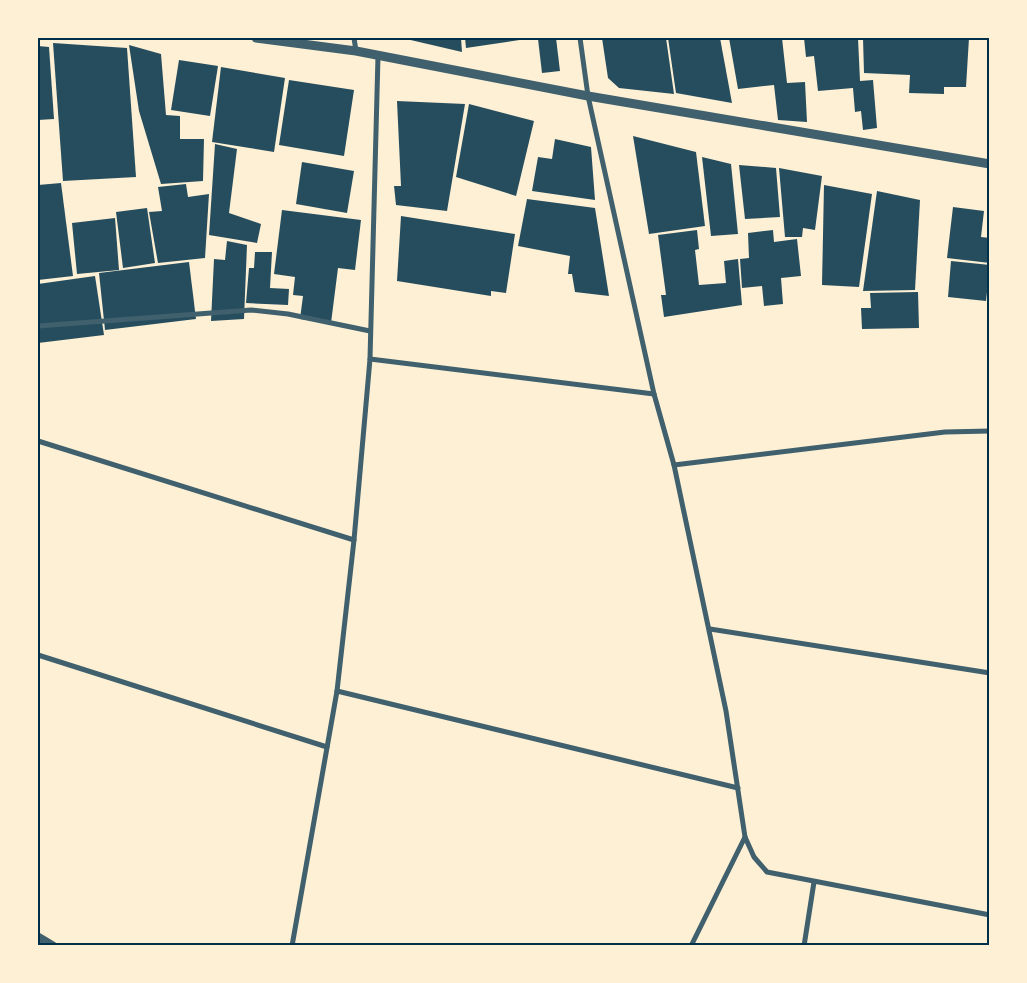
<svg xmlns="http://www.w3.org/2000/svg" width="1027" height="983" font-family="Lato,sans-serif">
	<style>
		.building { fill: #264d5e }
		.lines { fill: none; stroke-linecap: round; stroke-linejoin: round }
		.minor { stroke: #3f606c; stroke-width: 5 }
		.tertiary { stroke: #3f606c; stroke-width: 9 }
		.neatline { fill: none; stroke: #003049; stroke-width: 2 }
	</style>
	<rect width="100%" height="100%" fill="#fdf0d5"/>
	<g class="building">
		<path d="M402 38H461L462 52Z"/>
		<path d="M465 38H526V39L466 48Z"/>
		<path d="M556 38 560 71 542 73 538 39Z"/>
		<path d="M602 38H666L674 94 619 88 608 78Z"/>
		<path d="M668 38H720L732 103 676 93Z"/>
		<path d="M729 38H782L787 83 805 82 807 122 778 120 774 85 738 89Z"/>
		<path d="M804 38H858L860 81 873 80 877 128 863 130 861 111 855 112 853 88 818 91 814 56 806 57Z"/>
		<path d="M863 38H969L966 87H944V94L909 93 910 75 864 73Z"/>
		<rect x="987" y="38" width="3" height="39"/>
		<path d="M53 43 127 48 136 177 63 181Z"/>
		<path d="M129 45 161 54 166 115 180 116V139H204L203 181 161 184 139 111Z"/>
		<path d="M38 46 49 47 54 119 38 120Z"/>
		<path d="M179 60 218 66 210 116 171 110Z"/>
		<path d="M221 67 285 78 274 152 212 142Z"/>
		<path d="M289 80 354 90 344 156 279 145Z"/>
		<path d="M397 101 465 104 447 211 396 205 394 186H401Z"/>
		<path d="M469 104 534 121 516 196 456 177Z"/>
		<path d="M633 136 696 152 705 226 649 234Z"/>
		<path d="M555 139 591 147 595 200 532 191 538 157 552 159Z"/>
		<path d="M215 144 237 149 229 213 261 224 257 243 209 235Z"/>
		<path d="M702 157 731 164 738 234 711 236Z"/>
		<path d="M302 162 354 171 347 213 296 204Z"/>
		<path d="M739 165 776 168 780 217 745 219Z"/>
		<path d="M779 168 822 176 815 230 803 228 802 237H785Z"/>
		<path d="M61 183 73 276 38 280V185Z"/>
		<path d="M186 184 188 197 209 194 205 258 158 263 149 212 162 211 158 187Z"/>
		<path d="M824 185 872 194 859 287 822 285Z"/>
		<path d="M877 191 920 200 915 290 863 291Z"/>
		<path d="M527 199 595 208 609 296 575 292 572 274H568L570 256 518 246Z"/>
		<path d="M953 207 984 211 981 237 990 238V263L947 258Z"/>
		<path d="M147 208 155 263 123 268 116 212Z"/>
		<path d="M282 210 361 220 355 270 338 268 331 323 300 319 303 296 293 295 295 277 274 274Z"/>
		<path d="M401 216 515 234 506 293 491 291V296L397 281Z"/>
		<path d="M115 218 119 270 77 274 72 223Z"/>
		<path d="M697 230 699 249 695 250 699 285 726 283 724 261 738 259 742 305 664 317 661 295H666L658 235Z"/>
		<path d="M773 230 774 242 797 239 801 276 781 278 783 304 764 306 762 286 742 288 740 259 749 258 748 233Z"/>
		<path d="M227 241 247 245 244 319 211 321 214 259 225 260Z"/>
		<path d="M255 252H272L270 288 289 289 288 305 246 303 249 268H254Z"/>
		<path d="M951 261 990 265 986 301 948 297Z"/>
		<path d="M189 262 196 319 105 330 99 273Z"/>
		<path d="M95 276 104 335 38 343V284Z"/>
		<path d="M918 292 919 328 862 329 861 308H871L870 293Z"/>
	</g>
	<g class="lines">
		<g class="minor">
			<path d="M354 38 356 51"/>
			<path d="M580 38 588 96 654 394 674 465 945 432 990 431"/>
			<path d="M38 326 251 310 288 314 370 331"/>
			<path d="M370 359 654 394"/>
			<path d="M38 441 354 540"/>
			<path d="M674 465 726 711 745 837 754 857 767 872 990 915"/>
			<path d="M710 629 990 673"/>
			<path d="M38 655 327 747"/>
			<path d="M337 691 738 788"/>
			<path d="M292 946 337 691 354 540 370 359 378 56"/>
			<path d="M691 946 745 837"/>
			<path d="M804 946 814 882"/>
		</g>
		<g class="tertiary">
			<path d="M256 38 356 51 588 96 990 164"/>
			<path d="M38 937 53 946"/>
		</g>
	</g>
	<rect width="1027" height="983" fill="none" stroke="#fdf0d5" stroke-width="78"/>
	<rect x="39" y="39" width="949" height="905" class="neatline"/>
</svg>
